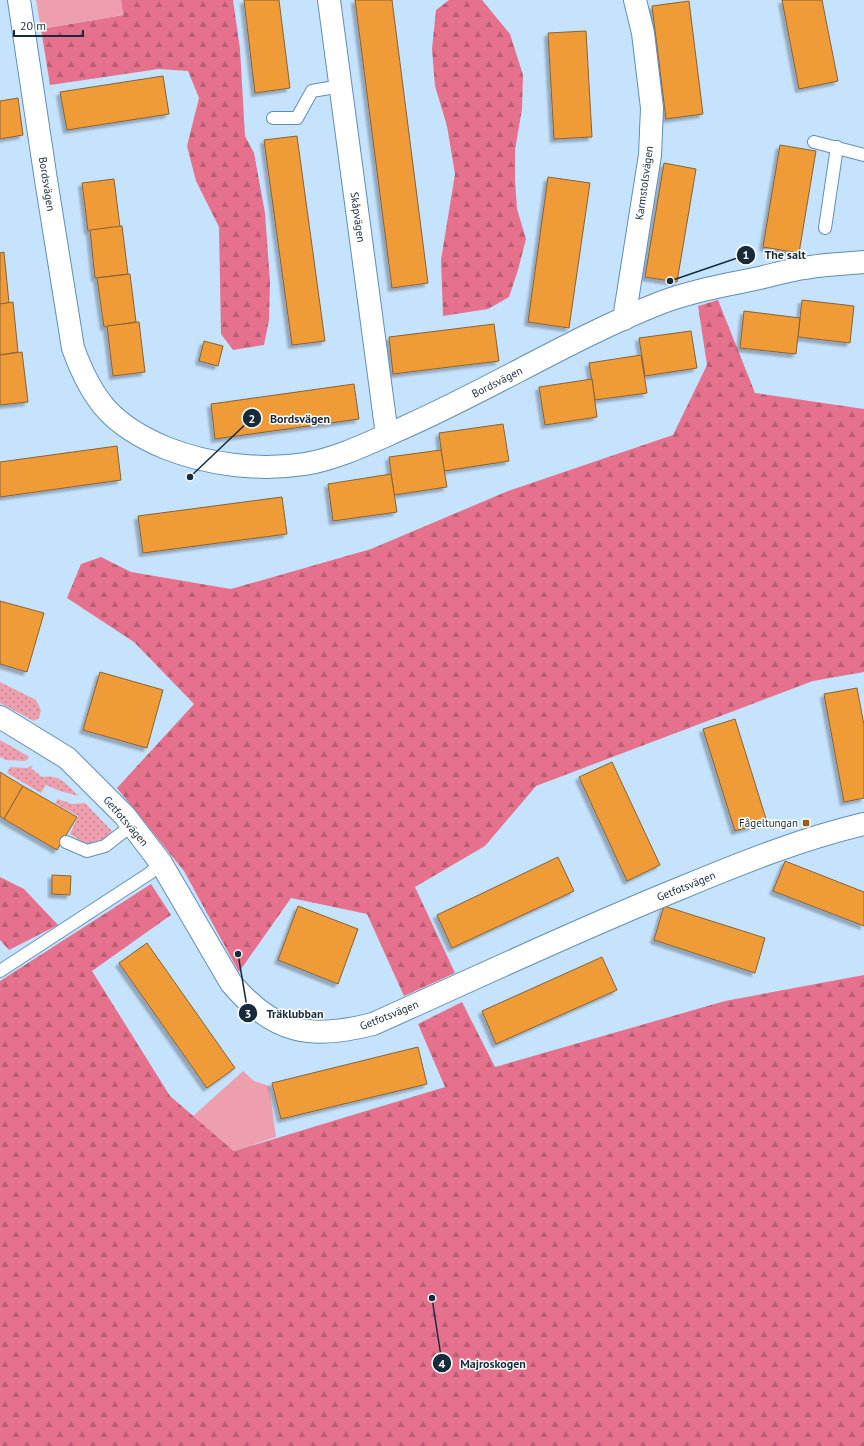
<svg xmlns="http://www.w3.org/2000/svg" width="864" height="1446" font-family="'PT Sans',sans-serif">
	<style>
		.grass { fill: url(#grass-dots) }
		.forest { fill: url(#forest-firs) }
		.park { fill: #ee9fae }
		.building { fill: #ee9b38; stroke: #896135; filter: url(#shadow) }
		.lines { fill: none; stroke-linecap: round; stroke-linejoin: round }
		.lane-casing { stroke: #608db6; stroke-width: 14 }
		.street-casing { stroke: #608db6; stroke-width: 24 }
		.lane { stroke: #fff; stroke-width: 12 }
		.street { stroke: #fff; stroke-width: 22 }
		.poi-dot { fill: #975f19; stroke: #fff; stroke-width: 1.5 }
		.labels { text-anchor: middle; stroke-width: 3; stroke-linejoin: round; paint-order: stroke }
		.street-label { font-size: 11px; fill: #182b3b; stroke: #fff }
		.poi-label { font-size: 11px; fill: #182b3b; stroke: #fff; text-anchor: end }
		.leader { fill: none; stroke: #182b3b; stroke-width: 1.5 }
		.callout-dot { fill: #182b3b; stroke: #fff; stroke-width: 1.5 }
		.mark-label { font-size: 12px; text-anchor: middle; font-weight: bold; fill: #fff }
		.callout-label { font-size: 12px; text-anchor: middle; font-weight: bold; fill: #182b3b; stroke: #fff; stroke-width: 3; stroke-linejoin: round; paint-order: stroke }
	</style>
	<defs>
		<pattern id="grass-dots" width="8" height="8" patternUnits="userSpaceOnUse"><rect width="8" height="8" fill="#ee9fae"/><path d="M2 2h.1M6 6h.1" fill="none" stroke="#c0828f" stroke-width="1.8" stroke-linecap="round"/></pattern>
		<pattern id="forest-firs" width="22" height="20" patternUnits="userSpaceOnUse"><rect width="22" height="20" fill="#e6718d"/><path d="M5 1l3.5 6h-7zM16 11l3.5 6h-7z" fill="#b95d74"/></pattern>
		<filter id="shadow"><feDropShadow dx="-3.5" dy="3.5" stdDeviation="1" flood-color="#0004"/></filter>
	</defs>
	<rect width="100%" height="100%" fill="#c6e3fe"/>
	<g class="grass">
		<path d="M0 682 36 700 41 710 39 718 34 721 0 703Z"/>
		<path d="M0 740 28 756 29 758 25 761 5 760 2 757 0 758Z"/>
		<path d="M33 765 31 768 42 777C61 774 65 784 79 796L60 791 46 785 41 793 7 773 10 767 27 768Z"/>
		<path d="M58 799 72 804 85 803 112 831 104 839 86 844 70 834 78 816 55 803Z"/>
	</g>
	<g class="forest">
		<path d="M121 0H233L240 49 245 136 254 153 265 213 270 282 269 320 264 345 233 350 221 334 219 227 196 181 187 146 199 98 188 71 159 69 50 85 41 29 123 15Z"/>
		<path d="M449 0H482L510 34 523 75 522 109 515 150V180L517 209 526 239 518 270 509 297 488 309 443 316 441 260 455 174 447 126 435 86 432 49 436 10Z"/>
		<path d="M718 300 755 393 864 409V672L813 681 536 786 485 846 415 887 455 973 404 996 367 914 291 898 239 972 184 871 117 788 194 704 134 642 67 598 81 564 101 557 131 572 231 589 371 549 508 491 673 435 707 365 698 306Z"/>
		<path d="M0 877 24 889 58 925 9 950 0 940Z"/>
		<path d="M151 884 171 915 92 971 170 1096 234 1151 445 1087 418 1024 462 1002 495 1067 725 1001 864 975V1446H0V981Z"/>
	</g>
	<g class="park">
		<path d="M36 0H121L123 15 41 29Z"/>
		<path d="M243 1071 254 1081 269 1086 276 1137 234 1151 193 1116Z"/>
	</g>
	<g class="building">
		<path d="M244 0H279L290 88 255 93Z"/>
		<path d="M355 0H392L428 283 392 288Z"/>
		<path d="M782 0H822L838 81 799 89Z"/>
		<path d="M689 1 703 114 666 119 652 6Z"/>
		<path d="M586 31 592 137 554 139 548 33Z"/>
		<path d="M163 76 169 114 67 130 60 92Z"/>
		<path d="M18 98 23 135 0 139V101Z"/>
		<path d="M297 136 325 341 292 345 264 140Z"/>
		<path d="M780 145 816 151 799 253 763 247Z"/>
		<path d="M664 163 696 169 677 282 645 277Z"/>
		<path d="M548 177 590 183 569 328 528 322Z"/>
		<path d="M114 179 120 227 88 231 82 183Z"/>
		<path d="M122 226 128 274 95 278 90 230Z"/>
		<path d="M4 252 9 303 0 304V253Z"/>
		<path d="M130 274 136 322 104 327 97 278Z"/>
		<path d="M802 300 854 306 850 343 798 337Z"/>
		<path d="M13 302 18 352 0 355V304Z"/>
		<path d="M744 311 800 318 796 354 740 348Z"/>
		<path d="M139 322 145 372 113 376 107 326Z"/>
		<path d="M494 324 499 361 393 374 389 337Z"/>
		<path d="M691 331 697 368 645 376 639 338Z"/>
		<path d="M204 341 223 346 218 366 199 361Z"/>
		<path d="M22 352 28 402 0 405V355Z"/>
		<path d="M641 355 647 393 595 400 589 363Z"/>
		<path d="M592 379 597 417 545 425 539 387Z"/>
		<path d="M354 384 359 419 215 439 211 404Z"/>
		<path d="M503 424 509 461 444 471 439 433Z"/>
		<path d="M117 446 121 480 0 497V462Z"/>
		<path d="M441 450 447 487 394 495 389 457Z"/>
		<path d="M391 474 397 512 333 521 328 484Z"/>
		<path d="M282 497 287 534 143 553 138 516Z"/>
		<path d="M0 601 44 613 27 672 0 664Z"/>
		<path d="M100 672 163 690 147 748 83 730Z"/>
		<path d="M857 688 864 725V798L844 802 824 694Z"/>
		<path d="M735 719 767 822 735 831 703 729Z"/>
		<path d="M612 762 660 865 627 881 579 777Z"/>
		<path d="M0 772 23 786 4 819 0 816Z"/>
		<path d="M23 786 77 817 57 850 4 819Z"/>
		<path d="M558 857 574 891 452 948 437 915Z"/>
		<path d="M785 861 864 892V926L773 891Z"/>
		<path d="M52 875 71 876 70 895 52 894Z"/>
		<path d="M298 906 358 929 338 984 278 960Z"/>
		<path d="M664 906 765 938 755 973 654 940Z"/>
		<path d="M147 943 235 1068 207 1088 119 963Z"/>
		<path d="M602 957 617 990 496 1044 482 1011Z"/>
		<path d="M418 1047 427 1084 281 1119 272 1083Z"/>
	</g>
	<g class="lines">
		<defs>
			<g id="lane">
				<path d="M273 118H297L312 91 341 86"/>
				<path d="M814 142 864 155"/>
				<path d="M825 228 837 147"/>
				<path d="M66 842 87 851 105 846 132 825"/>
				<path d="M0 971 150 873 161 863"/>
			</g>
			<g id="street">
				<path d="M19 0 46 180 73 348C92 401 113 426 166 448 209 465 259 471 305 464 340 458 373 441 405 427 491 389 572 338 660 303 689 292 720 286 750 280 770 276 791 269 811 267 828 264 846 264 864 262"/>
				<path d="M329 0 387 435"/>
				<path d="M624 319 650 155 652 108 643 33 635 0"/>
				<path d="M0 717 67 758 125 816 161 863 231 983C274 1034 311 1040 373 1024 476 978 577 930 681 888 741 863 801 839 864 824"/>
			</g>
		</defs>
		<use href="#lane" class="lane-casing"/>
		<use href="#street" class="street-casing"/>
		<use href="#lane" class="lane"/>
		<use href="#street" class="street"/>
	</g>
	<rect class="poi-dot" x="802" y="819" width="8" height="8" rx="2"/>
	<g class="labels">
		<g class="street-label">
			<text transform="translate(644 183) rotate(-82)" y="4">Karmstolsvägen</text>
			<text transform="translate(47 184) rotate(81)" y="4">Bordsvägen</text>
			<text transform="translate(358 217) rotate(82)" y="4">Skåpvägen</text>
			<text transform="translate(497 382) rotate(-27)" y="4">Bordsvägen</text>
			<text transform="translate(126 821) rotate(49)" y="4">Getfotsvägen</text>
			<text transform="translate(686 886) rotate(-22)" y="4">Getfotsvägen</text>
			<text transform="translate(389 1015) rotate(-22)" y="4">Getfotsvägen</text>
		</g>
		<g class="poi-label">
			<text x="798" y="827">Fågeltungan</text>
		</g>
	</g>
	<path class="leader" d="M670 281L746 255M190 477L252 418M238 954L248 1013M432 1298L442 1363"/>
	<g class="callout-dot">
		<circle cx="670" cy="281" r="4"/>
		<circle cx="190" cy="477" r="4"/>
		<circle cx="238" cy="954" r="4"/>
		<circle cx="432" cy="1298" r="4"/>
		<circle cx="746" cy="255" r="10"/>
		<circle cx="252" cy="418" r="10"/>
		<circle cx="248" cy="1013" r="10"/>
		<circle cx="442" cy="1363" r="10"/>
	</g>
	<g class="mark-label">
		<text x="746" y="259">1</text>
		<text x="252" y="423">2</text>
		<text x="248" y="1018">3</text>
		<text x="442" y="1368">4</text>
	</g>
	<g class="callout-label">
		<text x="785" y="259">The salt</text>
		<text x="300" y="423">Bordsvägen</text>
		<text x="295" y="1018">Träklubban</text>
		<text x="493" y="1368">Majroskogen</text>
	</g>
	<path d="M14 30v6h69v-6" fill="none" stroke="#182b3b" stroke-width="2"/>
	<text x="20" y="30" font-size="12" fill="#182b3b" stroke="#ffffff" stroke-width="3" paint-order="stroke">20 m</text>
</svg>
